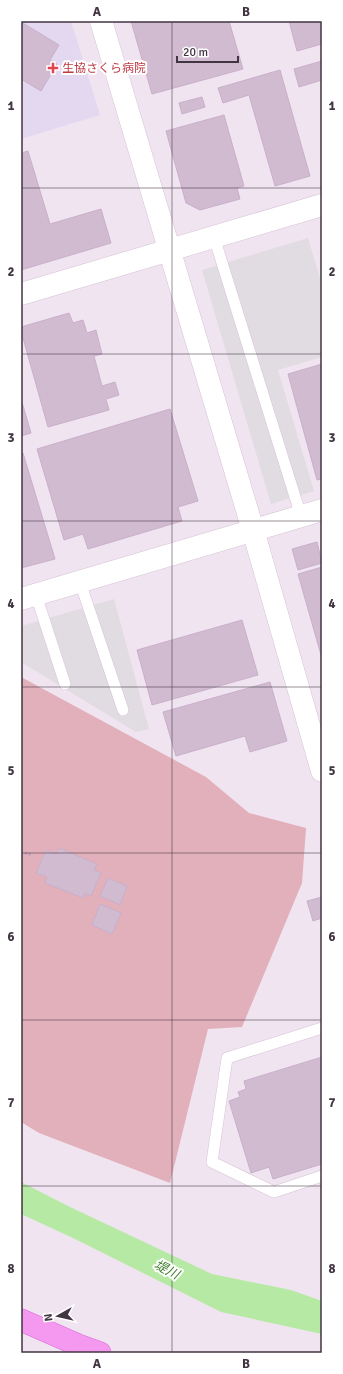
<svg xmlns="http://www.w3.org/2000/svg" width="343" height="1374" font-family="Signika,'Noto Sans JP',sans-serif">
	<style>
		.medical { fill: #e4d8f0 }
		.green { fill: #e2b0ba }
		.parking { fill: #e1dce1 }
		.water { fill: #b6e9a4 }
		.building { fill: #d0bbd1; stroke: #caafcb }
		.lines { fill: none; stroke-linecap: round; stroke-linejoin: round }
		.lane-casing { stroke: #d6c2d6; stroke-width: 12 }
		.street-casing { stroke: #d6c2d6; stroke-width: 23 }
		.primary-casing { stroke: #d96ad4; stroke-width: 23 }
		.path { stroke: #bb9abb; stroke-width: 2.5; stroke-dasharray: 2 2; stroke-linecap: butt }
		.lane { stroke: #fff; stroke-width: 11 }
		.street { stroke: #fff; stroke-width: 22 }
		.primary { stroke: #f598f0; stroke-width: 22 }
		.grid { fill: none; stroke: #413542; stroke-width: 1; stroke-opacity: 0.55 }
		.health-dot { fill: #e0444e; stroke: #fff; stroke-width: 1.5 }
		.labels { text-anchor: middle; stroke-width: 4; stroke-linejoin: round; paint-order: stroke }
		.health-label { font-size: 12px; fill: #be3a42; stroke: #fff; text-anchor: start }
		.water-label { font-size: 13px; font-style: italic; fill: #417f2e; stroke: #fff }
		.neatline { fill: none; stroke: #413542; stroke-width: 1.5 }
		.grid-label { font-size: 13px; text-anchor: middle; font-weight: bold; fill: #413542 }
	</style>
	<rect width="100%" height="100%" fill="#f0e4f0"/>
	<path class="medical" d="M21 21H71L100 115 21 139Z"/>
	<path class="green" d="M21 677 206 777 249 813 306 828 302 883 242 1027 208 1029 170 1183 39 1133 21 1122Z"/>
	<g class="parking">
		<path d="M308 238 322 285V357L278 370 314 491 271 504 202 270Z"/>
		<path d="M114 599 149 729 136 732 21 662V626Z"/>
	</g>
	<path class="water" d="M21 1182 70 1207 212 1274 291 1290 322 1301V1334L221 1312 75 1239 21 1214Z"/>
	<g class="building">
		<path d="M131 21H229L243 69 152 94Z"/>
		<path d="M289 21H322V44L297 51Z"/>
		<path d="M21 22 59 45 50 60 57 64 41 91 21 79Z"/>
		<path d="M322 61V80L299 87 294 69Z"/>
		<path d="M280 70 310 176 275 186 249 95 223 103 218 88Z"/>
		<path d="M202 97 205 107 182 114 179 103Z"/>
		<path d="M224 115 244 186 237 188 240 199 200 210 186 203 166 131Z"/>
		<path d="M28 151 50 224 101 209 111 243 21 270V153Z"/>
		<path d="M69 313 73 323 83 320 87 333 96 330 102 354 94 356 102 386 115 382 119 395 106 399 109 410 48 427 21 331V327Z"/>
		<path d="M322 364V479L317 480 288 374Z"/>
		<path d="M21 399 31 433 21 436Z"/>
		<path d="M170 409 198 501 178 507 182 521 88 549 83 534 64 540 37 449Z"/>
		<path d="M23 453 55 559 21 568V454Z"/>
		<path d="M317 542 322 563 298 570 292 549Z"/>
		<path d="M322 567V655H321L298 574Z"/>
		<path d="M242 620 258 675 152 705 137 650Z"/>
		<path d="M270 682 287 741 250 752 245 736 176 756 163 712Z"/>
		<path d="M59 848 97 864 94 870 101 873 91 896 85 893 83 898 45 883 47 877 36 873 46 850 57 854Z"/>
		<path d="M108 878 127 886 120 905 100 896Z"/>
		<path d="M322 897V918L313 921 307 901Z"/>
		<path d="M100 904 121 913 112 934 92 925Z"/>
		<path d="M322 1057V1164L273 1179 269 1167 251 1173 229 1101 240 1097 238 1092 246 1089 244 1081Z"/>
	</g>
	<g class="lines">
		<defs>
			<g id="lane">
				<path d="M214 237 301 516"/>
				<path d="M80 582 123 710"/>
				<path d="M36 595 65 684"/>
				<path d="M322 1028 227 1058 212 1162 274 1192 322 1176"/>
			</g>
			<g id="street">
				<path d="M101 21 253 530 322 771"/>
				<path d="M21 294 322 205"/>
				<path d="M21 599 322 510"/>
			</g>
			<path id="primary" d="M21 1320 78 1345 100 1353"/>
		</defs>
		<use href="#lane" class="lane-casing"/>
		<use href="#street" class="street-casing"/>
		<use href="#primary" class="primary-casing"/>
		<path class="path" d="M21 852 32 855"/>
		<use href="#lane" class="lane"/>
		<use href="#street" class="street"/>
		<use href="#primary" class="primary"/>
	</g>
	<path class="grid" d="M172 21V1353M21 188H322M21 354H322M21 521H322M21 687H322M21 853H322M21 1020H322M21 1186H322"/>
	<path class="health-dot" d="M51 62h4v4h4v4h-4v4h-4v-4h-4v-4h4z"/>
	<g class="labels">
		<g class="health-label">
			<text x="62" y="72">生協さくら病院</text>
		</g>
		<g class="water-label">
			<text transform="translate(167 1269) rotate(27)" y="5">堤川</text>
		</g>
	</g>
	<rect width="343" height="1374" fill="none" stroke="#ffffff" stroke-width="44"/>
	<g transform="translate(58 1316) rotate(262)" stroke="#ffffff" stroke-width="3" paint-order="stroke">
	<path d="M0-3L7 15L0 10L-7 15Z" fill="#413542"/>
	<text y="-6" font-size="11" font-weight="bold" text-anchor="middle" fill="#413542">N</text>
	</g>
	<path d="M177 56v6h61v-6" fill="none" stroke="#413542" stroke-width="2"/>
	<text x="183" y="56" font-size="12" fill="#413542" stroke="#ffffff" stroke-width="3" paint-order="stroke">20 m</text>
	<rect x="22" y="22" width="299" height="1330" class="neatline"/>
	<g class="grid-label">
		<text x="97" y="16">A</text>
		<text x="246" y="16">B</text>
		<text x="11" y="110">1</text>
		<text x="332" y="110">1</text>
		<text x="11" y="276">2</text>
		<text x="332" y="276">2</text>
		<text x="11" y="442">3</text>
		<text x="332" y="442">3</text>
		<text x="11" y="608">4</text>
		<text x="332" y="608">4</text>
		<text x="11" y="775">5</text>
		<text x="332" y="775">5</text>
		<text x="11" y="941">6</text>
		<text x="332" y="941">6</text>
		<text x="11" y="1107">7</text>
		<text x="332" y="1107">7</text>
		<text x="11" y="1273">8</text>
		<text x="332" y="1273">8</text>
		<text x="97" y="1368">A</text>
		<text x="246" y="1368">B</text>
	</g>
</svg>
